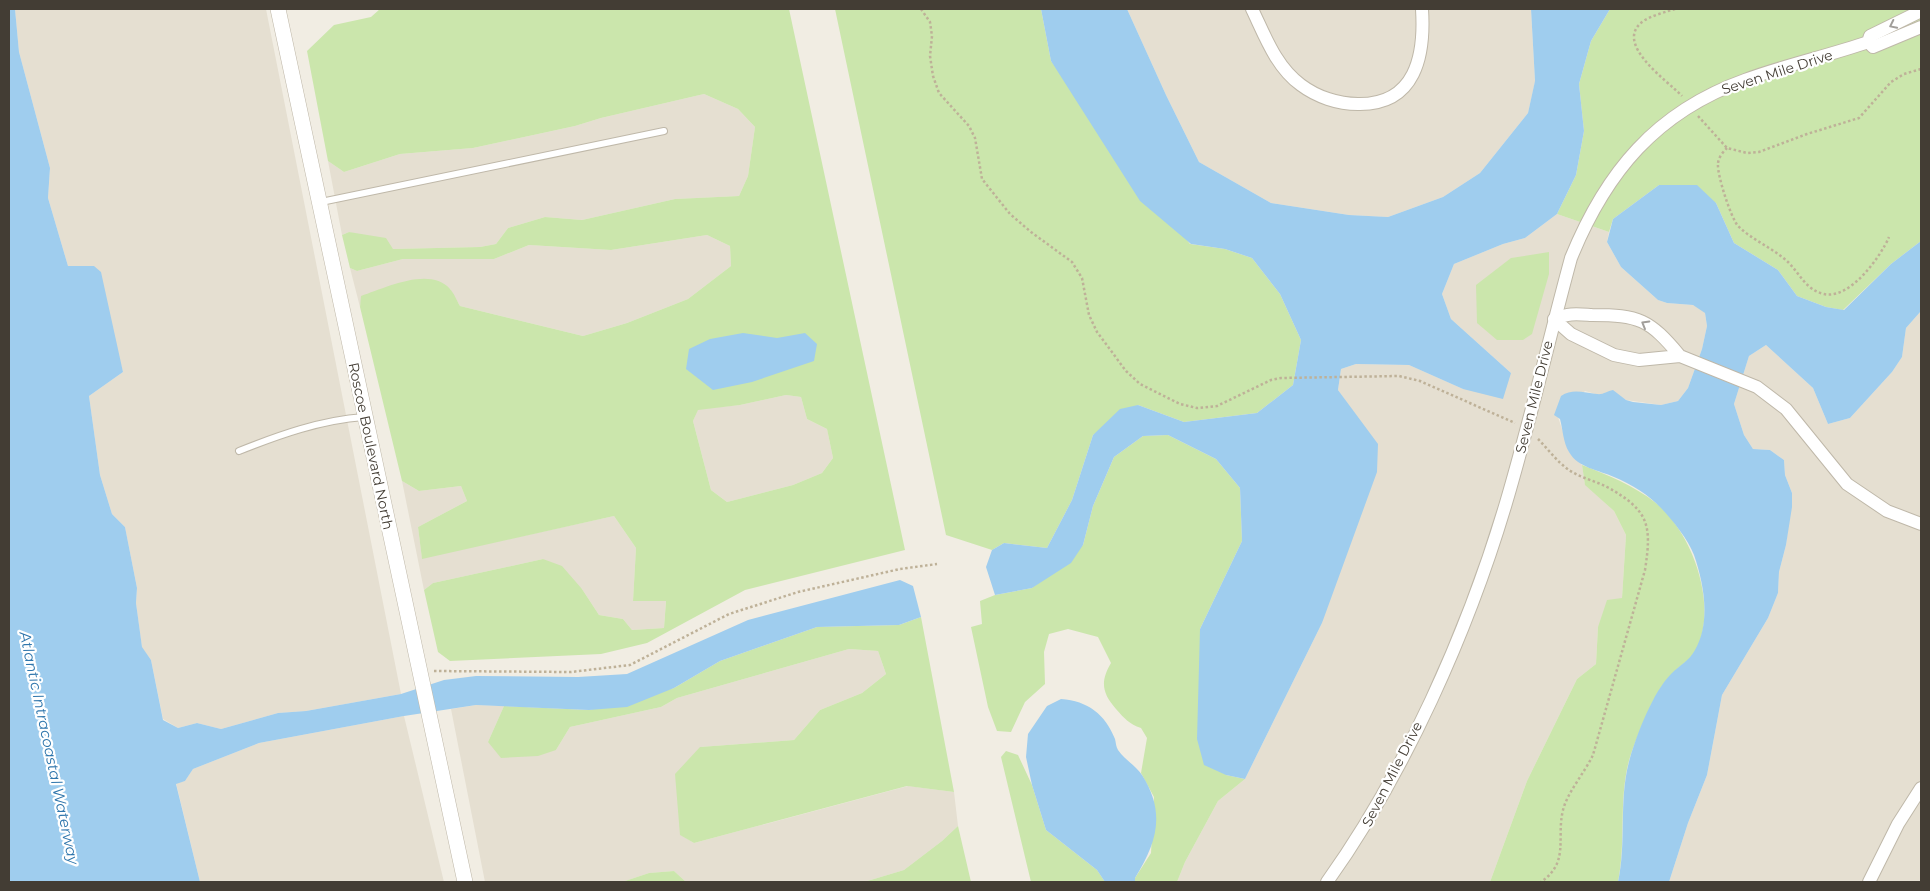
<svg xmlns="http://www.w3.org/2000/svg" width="1930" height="891" font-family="Montserrat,sans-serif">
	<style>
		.residential { fill: #e5dfd1 }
		.green { fill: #cbe6ac; fill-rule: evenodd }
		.water { fill: #9fcdee }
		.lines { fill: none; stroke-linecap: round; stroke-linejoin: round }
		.service-casing { stroke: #bfb8a9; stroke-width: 8 }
		.minor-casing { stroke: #bfb8a9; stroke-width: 14 }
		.tertiary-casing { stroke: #bfb8a9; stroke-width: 16 }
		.path { stroke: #beb198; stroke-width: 2.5; stroke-dasharray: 2.5 2.5; stroke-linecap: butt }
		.service { stroke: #fff; stroke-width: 6 }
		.minor { stroke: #fff; stroke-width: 12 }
		.tertiary { stroke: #fff; stroke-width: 15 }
		.oneway { stroke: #a19e9a }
		.labels { text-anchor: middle; stroke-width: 4.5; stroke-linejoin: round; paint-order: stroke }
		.street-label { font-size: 14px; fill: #433d34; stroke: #fff }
		.water-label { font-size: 15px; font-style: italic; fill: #2f76ac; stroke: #fff }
	</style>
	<rect width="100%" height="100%" fill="#f1ede3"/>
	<g class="residential">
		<path d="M15 9H266L401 694 306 711 278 713 221 729 197 723 178 728 163 719 151 660 142 648 136 603 137 588 125 527 112 514 100 475 89 396 123 372 94 266H68L48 198 50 168 19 52Z"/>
		<path d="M1127 9H1531L1535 82 1528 113 1480 173 1443 197 1388 217 1349 215 1271 203 1199 162 1166 95Z"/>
		<path d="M704 94 738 109 755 127 748 176 739 196 675 199 582 220 545 217 508 228 496 244 480 247 393 249 349 232 342 235 328 161 344 172 400 154 473 148 575 126 601 118Z"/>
		<path d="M1557 214 1609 232 1607 242 1621 267 1658 300 1667 303 1693 305 1702 309 1705 313 1707 326 1702 349 1688 388 1678 401 1661 405 1626 400 1618 395H1599L1585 391 1558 417 1570 453 1582 465 1585 484 1614 511 1626 535 1622 598 1598 627 1596 664 1577 679 1527 781 1490 882H1177L1185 862 1218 801 1245 779 1322 623 1355 414 1338 390 1341 369 1356 364 1409 365 1463 389 1511 373 1451 319 1442 294 1454 264 1503 244 1525 238Z"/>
		<path d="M707 235 730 246 731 266 688 299 627 323 583 336 460 306 450 289 362 296 360 307 350 268 357 271 403 259H494L529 245 611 250Z"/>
		<path d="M1921 311V882H1669L1688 823 1707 775 1722 695 1768 618 1778 593 1779 572 1786 545 1792 493 1785 475 1784 460 1770 450 1753 449 1744 435 1734 404 1749 356 1766 345 1813 388 1828 424 1850 418 1892 372 1902 357 1906 328Z"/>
		<path d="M786 395 801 397 807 419 827 429 833 458 822 473 793 485 727 502 711 490 693 421 698 409 740 405Z"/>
		<path d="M402 481 419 491 461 486 467 501 418 527 422 558 614 516 636 548 633 601 666 600 664 628 632 630 623 619 599 615 582 589 543 559 433 583 424 590Z"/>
		<path d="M849 649 878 651 886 674 862 693 820 710 794 740 700 747 681 835 694 843 908 786 954 792 958 826 942 841 904 870 864 882H686L674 871 649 873 622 882H485L451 709 476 705 504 706 488 742 556 750 570 727 661 707 677 698Z"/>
		<path d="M404 716 444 882H200L176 783 185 781 193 769 259 743Z"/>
	</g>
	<g class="green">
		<path d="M380 9H789L905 550 745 590 647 643 601 654 450 661 438 652 424 590 433 583 543 559 562 566 582 589 599 615 623 619 632 630 664 628 666 601H633L636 548 614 516 422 559 418 527 467 501 461 486 419 491 402 481 360 307 361 296C385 288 430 266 450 289 454 293 457 301 460 306L583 336 627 323 688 299 731 266 730 246 707 235 611 250 529 245 494 259H403L357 271 350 268 342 235 349 232 386 238 393 249 480 247 496 244 508 228 545 217 582 220 675 199 739 196 748 176 755 127 738 109 704 94 601 118 575 126 473 148 400 154 344 172 328 161 307 51 334 25 371 17ZM786 395 801 397 807 419 827 429 833 458 822 473 793 485 727 502 711 490 693 421 698 410 740 405Z"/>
		<path d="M835 9H1041L1051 61 1190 244 1225 249 1252 258 1280 294 1301 340 1293 385 1257 413 1184 422 1138 405 1093 435 1072 500 1047 548 1004 543 992 550 946 535Z"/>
		<path d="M1610 9H1921V241L1891 264 1843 310 1826 307 1797 296 1778 270 1734 243 1716 203 1659 185 1613 219 1609 232 1557 214 1576 175 1584 131 1579 84 1591 41Z"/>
		<path d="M1549 252V274L1532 334 1523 340H1497L1477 323 1476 285 1511 258Z"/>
		<path d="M1168 435 1216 459 1240 488 1242 541 1200 629 1226 775 1245 779 1218 801 1185 862 1177 882H1135V878L1151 853 1154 797 1141 773 1147 738 1141 728C1129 724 1125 719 1116 709 1102 693 1100 682 1111 663L1098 637 1068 629 1049 634 1044 652 1045 684 1025 702 1011 732 997 731 988 707 971 627 982 624 980 601 995 595 1032 588 1083 545 1093 506 1114 457 1143 436Z"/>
		<path d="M1582 465C1608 475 1633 485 1656 503 1692 532 1719 606 1696 650 1690 661 1680 665 1672 674 1653 693 1642 726 1632 751 1617 793 1627 839 1618 882H1490L1527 781 1577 679 1596 664 1598 627 1607 600 1622 598 1626 535 1614 511 1585 485Z"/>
		<path d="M921 617 954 792 907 786 694 843 680 835 675 774 700 747 794 740 820 710 862 693 886 674 878 651 849 649 677 698 661 707 570 727 556 750 538 756 501 758 488 742 504 706 589 710 674 688 720 661 817 627 899 625Z"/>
		<path d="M1006 751 1018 755 1032 785 1046 830 1097 870 1105 882H1031L1001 757Z"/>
		<path d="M958 826 971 882H864L904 870 942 841Z"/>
		<path d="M674 871 686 882H622L649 873Z"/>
	</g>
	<g class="water">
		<path d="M9 9H15L19 52 50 168 48 198 68 266H94L101 272 123 372 89 396 100 475 112 514 125 527 137 588 136 603 142 647 151 660 163 720 178 728 197 723 221 729 278 713 306 711 401 694 444 680 476 676 578 677 627 674 748 620 900 580 913 586 921 617 899 625 817 627 720 661 674 688 627 707 589 710 476 705 404 716 259 743 193 769 185 781 176 784 200 882H9Z"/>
		<path d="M1041 9H1127L1166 95 1199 162 1271 203 1349 215 1388 217 1443 197 1480 173 1528 113 1535 81 1531 9H1610L1591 41 1579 84 1584 131 1576 175 1557 214 1525 238 1503 244 1454 264 1442 294 1451 319 1511 373 1503 399 1463 389 1409 365 1356 364 1341 369 1338 390 1378 444 1377 472 1322 623 1245 779 1226 775 1204 765 1197 739 1200 629 1242 541 1240 488 1216 459 1168 435 1143 436 1114 457 1093 506 1083 545 1071 563 1032 588 995 595 986 567 992 550 1004 543 1047 548 1072 500 1093 435 1120 409 1138 405 1184 422 1257 413 1293 385 1301 340 1280 294 1252 258 1225 249 1191 244 1140 201 1051 61Z"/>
		<path d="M1659 185H1697L1716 203 1734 243 1778 270 1797 296 1826 307 1844 310 1891 264 1921 241V311L1906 328 1902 357 1892 372 1850 418 1828 424 1813 388 1766 345 1749 356 1734 404 1744 435 1753 449 1770 450 1784 460 1785 475 1792 493V507L1786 545 1779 572 1778 593 1768 618 1722 695 1707 775 1688 823 1669 882H1618C1627 842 1618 799 1630 758 1637 734 1653 692 1671 674 1680 665 1689 661 1695 650 1711 622 1704 584 1694 555 1688 539 1673 521 1661 508 1649 495 1631 484 1614 477 1599 470 1578 468 1569 452 1563 442 1563 430 1560 419L1554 415 1561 396C1573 388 1584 393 1597 394 1603 395 1607 391 1613 390L1626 400 1633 402 1661 405 1678 401 1688 388 1702 349 1707 326 1705 313 1693 305 1667 303 1658 300 1621 267 1607 242 1613 219Z"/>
		<path d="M743 333 777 338 805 333 817 344 814 361 752 382 713 390 686 369 689 349 710 339Z"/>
		<path d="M1061 699C1088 701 1105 714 1115 739 1116 743 1116 747 1118 750 1125 760 1136 766 1142 775 1166 813 1157 842 1135 878V882H1105L1097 870 1046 830 1032 785 1026 757 1028 734 1047 706Z"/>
	</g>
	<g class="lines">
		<defs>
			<g id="service">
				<path d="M321 202 664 131"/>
				<path d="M239 451C279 435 321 420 364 417"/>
			</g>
			<g id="minor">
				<path d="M1252 9C1265 36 1276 67 1301 85 1317 97 1338 104 1358 104 1416 105 1425 55 1422 9"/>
				<path d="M1868 42 1873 47 1921 27"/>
				<path d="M1680 356C1649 319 1639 315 1592 315 1575 314 1570 313 1554 319L1571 334 1614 355 1639 360 1680 356 1757 387 1786 409 1847 484 1887 511 1921 524"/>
				<path d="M1327 882C1405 773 1468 631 1506 503 1530 422 1549 339 1571 258 1606 172 1656 112 1745 80 1785 65 1828 56 1868 42L1870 36 1921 11"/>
				<path d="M1869 882 1898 824 1921 788"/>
			</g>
			<path id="tertiary" d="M278 9 465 882"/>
		</defs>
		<use href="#service" class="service-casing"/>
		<use href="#minor" class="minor-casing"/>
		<use href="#tertiary" class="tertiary-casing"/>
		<g class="path">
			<path d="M921 9 930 22 932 36 930 56 933 76 939 93 969 126 975 138 982 179 1010 214 1031 232 1072 262 1082 278 1089 315 1097 332 1126 371 1140 384 1180 404 1197 408 1217 406 1271 380 1281 378 1399 376 1420 381 1515 423"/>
			<path d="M1675 9C1665 12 1654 15 1645 20 1610 42 1668 81 1682 96"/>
			<path d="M1698 116 1727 148 1747 153 1759 152 1807 134 1859 118 1891 82 1904 74 1921 69"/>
			<path d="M1727 148C1723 152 1718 158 1718 164 1717 175 1731 218 1738 226 1752 240 1773 248 1788 262 1800 274 1806 290 1824 294 1850 300 1881 256 1889 237"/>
			<path d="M1538 439C1547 448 1555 459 1565 467 1577 477 1593 480 1607 487 1649 510 1652 525 1645 570L1593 755C1585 772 1567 793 1563 810 1556 838 1570 862 1541 882"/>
			<path d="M434 671 571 672 630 665 729 614 798 592 900 569 937 564"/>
		</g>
		<use href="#service" class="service"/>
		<use href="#minor" class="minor"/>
		<use href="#tertiary" class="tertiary"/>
	</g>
	<defs><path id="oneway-chevron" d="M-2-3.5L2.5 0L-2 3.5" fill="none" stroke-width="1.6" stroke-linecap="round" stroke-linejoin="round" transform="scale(1.25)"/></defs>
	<g class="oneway">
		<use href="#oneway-chevron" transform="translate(1893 25) rotate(154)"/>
		<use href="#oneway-chevron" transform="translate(1645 324) rotate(-150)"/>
	</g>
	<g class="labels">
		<g class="street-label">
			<text transform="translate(1777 72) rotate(-18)" y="5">Seven Mile Drive</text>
			<text transform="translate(1534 397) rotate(-76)" y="5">Seven Mile Drive</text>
			<text transform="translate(371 446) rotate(78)" y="5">Roscoe Boulevard North</text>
			<text transform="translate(1392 774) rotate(-63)" y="5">Seven Mile Drive</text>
		</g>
		<g class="water-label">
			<text transform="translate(49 748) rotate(78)" y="5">Atlantic Intracoastal Waterway</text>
		</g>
	</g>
	<rect width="1930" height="891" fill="none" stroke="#433d34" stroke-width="20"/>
</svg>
